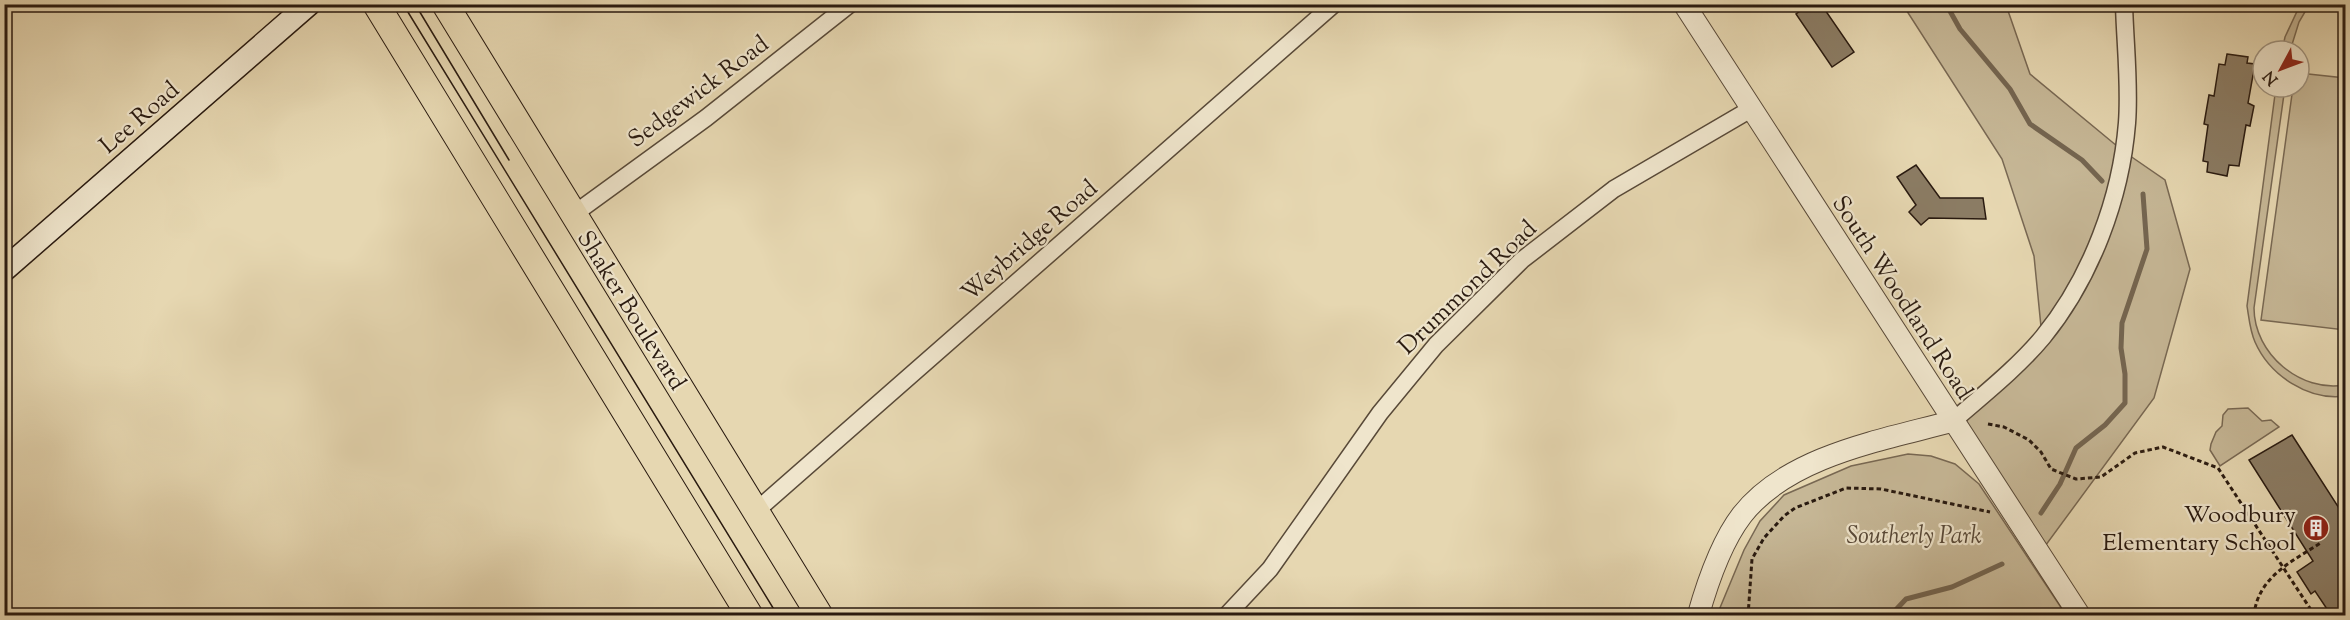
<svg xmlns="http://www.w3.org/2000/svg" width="2350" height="620" font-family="'Sorts Mill Goudy',serif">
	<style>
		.green { fill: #c6b796; stroke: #786853; stroke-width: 1.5 }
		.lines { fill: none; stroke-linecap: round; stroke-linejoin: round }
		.stream { stroke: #746550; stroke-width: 5 }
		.building { fill: #8b7c64; stroke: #291a10; stroke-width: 1.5 }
		.minor-casing { stroke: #584938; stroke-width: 19 }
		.tertiary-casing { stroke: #584938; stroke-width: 23 }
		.secondary-casing { stroke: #291a10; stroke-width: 25 }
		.primary-casing { stroke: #291a10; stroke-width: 28 }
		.path { stroke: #291a10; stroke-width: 3; stroke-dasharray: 4.5 3; stroke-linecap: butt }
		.minor { stroke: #efe5cc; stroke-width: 16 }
		.tertiary { stroke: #efe5cc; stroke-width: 21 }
		.secondary { stroke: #efe5cc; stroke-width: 22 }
		.primary { stroke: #e6d7b1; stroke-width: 26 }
		.tram { stroke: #291a10; stroke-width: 1.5 }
		.labels { text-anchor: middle; stroke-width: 4.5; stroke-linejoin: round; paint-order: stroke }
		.street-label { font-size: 24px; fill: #291a10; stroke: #efe5cc }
		.poi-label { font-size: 24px; fill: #291a10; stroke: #efe5cc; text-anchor: end }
		.park-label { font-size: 24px; font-style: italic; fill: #584938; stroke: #efe5cc }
	</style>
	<rect width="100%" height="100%" fill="#e6d7b1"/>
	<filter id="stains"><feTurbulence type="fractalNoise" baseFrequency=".00333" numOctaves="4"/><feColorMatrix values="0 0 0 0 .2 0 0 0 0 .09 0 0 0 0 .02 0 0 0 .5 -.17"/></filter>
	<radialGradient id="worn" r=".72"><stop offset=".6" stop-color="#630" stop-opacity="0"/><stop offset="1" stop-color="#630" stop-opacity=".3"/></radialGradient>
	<g class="green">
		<path d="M1903 5H2006L2030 74 2123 151 2165 180 2190 269 2154 398 2040 553 1953 421 2042 337 2034 256 2002 159Z"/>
		<path d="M2300 5H2309L2299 22 2290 51H2282L2285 37Z"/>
		<path d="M2299 73 2345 78V330L2261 320 2293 87H2299Z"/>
		<path d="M2276 87H2285L2254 308C2254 354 2301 393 2345 385V396C2309 401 2270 376 2255 342 2250 331 2249 318 2247 306Z"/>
		<path d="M2248 408 2262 421 2271 420 2279 427 2220 466 2210 450 2211 444 2216 432 2222 426 2223 415 2228 409Z"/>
		<path d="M1908 454 1931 456 1955 464 1979 484 2066 615H1717L1744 550 1760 521 1784 495 1851 466Z"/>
	</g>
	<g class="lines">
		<g class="stream">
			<path d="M1946 4 1960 29 2010 89 2030 124 2082 160 2102 181"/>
			<path d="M2041 513 2060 484 2076 448 2105 425 2125 403V374L2121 348 2122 323 2147 249 2143 194"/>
			<path d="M1890 616 1906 599 1952 587 2002 564"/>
		</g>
	</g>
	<g class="building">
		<path d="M1810 4H1821L1854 52 1832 67 1796 14Z"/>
		<path d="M2227 54 2248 57 2247 63 2255 64 2248 103 2254 106 2250 126 2246 125 2239 166 2229 165 2227 176 2207 172 2208 162 2203 161 2208 125 2204 124 2209 95 2214 96 2219 64 2225 65Z"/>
		<path d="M1916 165 1940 198H1983L1986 219 1929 218 1921 225 1909 212 1916 205 1897 177Z"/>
		<path d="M2292 435 2346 519V524L2339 528 2346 539V615H2331L2315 591 2311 594 2297 572 2313 561 2249 460Z"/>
	</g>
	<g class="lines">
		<defs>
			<g id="minor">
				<path d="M574 214 706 118 850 4"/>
				<path d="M1953 421C1984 394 2017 368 2043 337 2091 278 2121 198 2127 123 2130 84 2125 43 2124 4"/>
				<path d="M756 511 1334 4"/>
				<path d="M1226 616 1270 569 1380 413 1436 345 1522 260 1614 189 1751 109"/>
			</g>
			<g id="tertiary">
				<path d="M1684 4 2080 616"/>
				<path d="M1698 616C1707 584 1722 541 1742 515 1789 455 1884 440 1953 421"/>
			</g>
			<path id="secondary" d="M4 270 309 4"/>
			<g id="primary">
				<path d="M376 4 750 616"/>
				<path d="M445 4 820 616"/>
			</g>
		</defs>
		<use href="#minor" class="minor-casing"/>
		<use href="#tertiary" class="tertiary-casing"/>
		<use href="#secondary" class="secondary-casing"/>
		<use href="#primary" class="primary-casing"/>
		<g class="path">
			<path d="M1988 424 2004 427 2029 440 2041 452 2051 469 2076 479 2101 477 2135 453 2163 447 2218 468 2315 616"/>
			<path d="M1748 616 1752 559 1764 538 1784 516 1795 508 1846 488 1881 489 1990 512"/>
			<path d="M2254 616C2257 577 2293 561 2322 542"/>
		</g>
		<use href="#minor" class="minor"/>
		<use href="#tertiary" class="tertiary"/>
		<use href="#secondary" class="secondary"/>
		<use href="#primary" class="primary"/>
		<g class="tram">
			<path d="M403 4 778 616"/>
			<path d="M415 4 509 160"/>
		</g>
	</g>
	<defs>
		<symbol id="building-disc" viewBox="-11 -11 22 22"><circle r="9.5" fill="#8f2418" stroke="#efe5cc"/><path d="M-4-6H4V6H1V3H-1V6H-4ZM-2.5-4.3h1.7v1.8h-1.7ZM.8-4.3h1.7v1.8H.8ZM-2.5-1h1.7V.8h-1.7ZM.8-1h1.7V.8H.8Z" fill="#fff"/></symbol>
	</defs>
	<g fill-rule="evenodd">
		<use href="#building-disc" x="2301" y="513" width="30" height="30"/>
	</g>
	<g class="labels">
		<g class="street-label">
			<text transform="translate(698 91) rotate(-37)" y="8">Sedgewick Road</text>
			<text transform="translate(139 117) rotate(-41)" y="8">Lee Road</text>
			<text transform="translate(1029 240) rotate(-41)" y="8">Weybridge Road</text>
			<text transform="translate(1467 287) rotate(-44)" y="8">Drummond Road</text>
			<text transform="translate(1903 297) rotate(57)" y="8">South Woodland Road</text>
			<text transform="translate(632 310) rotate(58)" y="8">Shaker Boulevard</text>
		</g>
		<g class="poi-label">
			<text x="2296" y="522">Woodbury<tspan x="2296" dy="28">Elementary School</tspan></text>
		</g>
		<g class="park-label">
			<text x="1914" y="543">Southerly Park</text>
		</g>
	</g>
	<rect width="2350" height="620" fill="none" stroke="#e6d7b1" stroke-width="24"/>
	<rect x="6" y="6" width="2338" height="608" fill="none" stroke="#291a10" stroke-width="3"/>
	<rect x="12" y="12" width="2326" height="596" fill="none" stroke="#291a10" stroke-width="1.5"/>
	<g transform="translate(2281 69) rotate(229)"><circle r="28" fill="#efe5cc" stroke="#a09481" stroke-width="1.5"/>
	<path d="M0-4.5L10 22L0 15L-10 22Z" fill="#8f2418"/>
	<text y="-9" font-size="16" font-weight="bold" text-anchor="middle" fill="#291a10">N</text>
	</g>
	<rect width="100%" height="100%" filter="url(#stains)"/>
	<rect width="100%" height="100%" fill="url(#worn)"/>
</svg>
